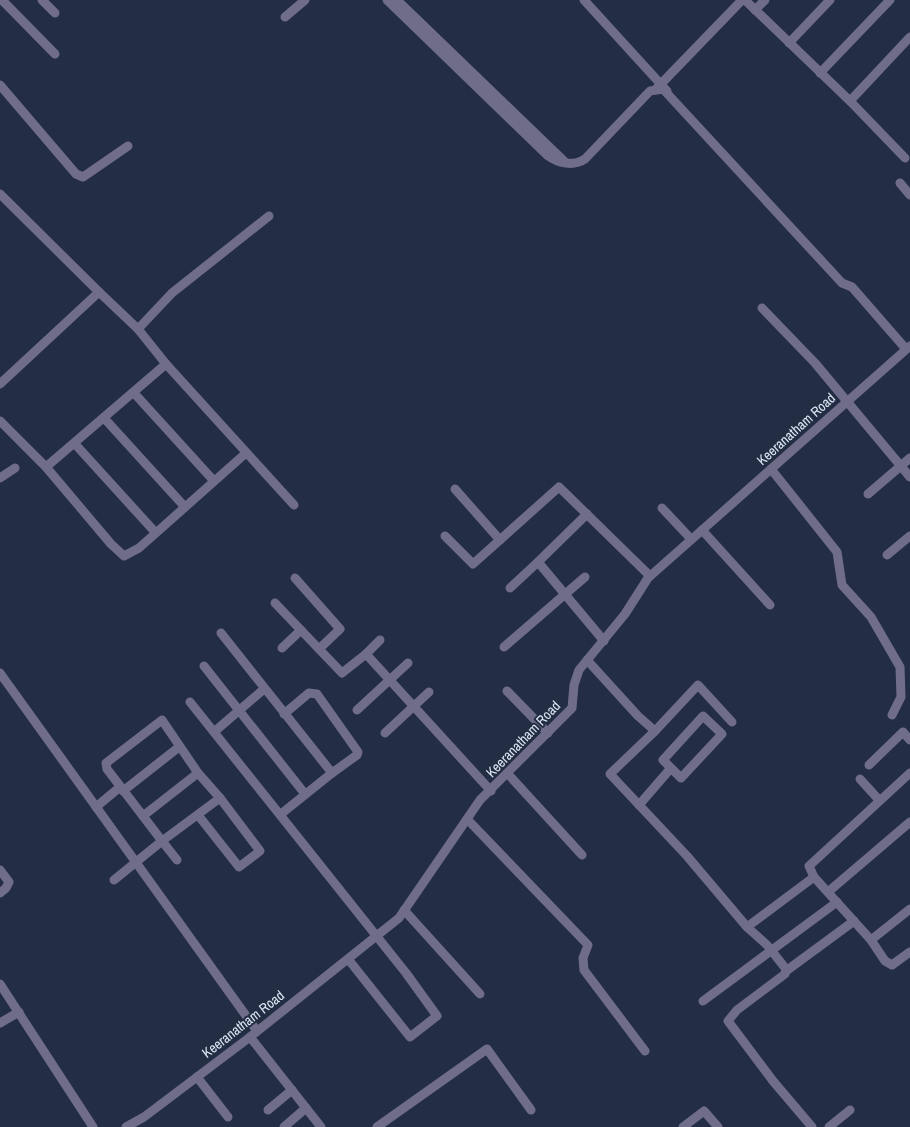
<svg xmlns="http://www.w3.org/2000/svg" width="910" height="1127" font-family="'Archivo Narrow',sans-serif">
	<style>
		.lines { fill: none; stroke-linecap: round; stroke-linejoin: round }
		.minor { stroke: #706d8a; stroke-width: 9 }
		.labels { text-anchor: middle; stroke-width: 4; stroke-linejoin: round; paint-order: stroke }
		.street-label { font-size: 14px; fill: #dee6f4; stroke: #232e44 }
	</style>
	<rect width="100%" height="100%" fill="#232e44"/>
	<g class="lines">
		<g class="minor">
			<path d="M2 0 55 54"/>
			<path d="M42 0 55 13"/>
			<path d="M387 0 547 155C558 163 573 167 585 159L650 91 663 89 842 283 852 287 906 349"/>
			<path d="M397 0 564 161"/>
			<path d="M584 0 667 91"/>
			<path d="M745 0 850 101 910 37"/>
			<path d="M755 10 765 0"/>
			<path d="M285 17 305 0"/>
			<path d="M789 43 830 0"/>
			<path d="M820 73 890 0"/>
			<path d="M0 85 76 174 83 177 128 146"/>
			<path d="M657 88 742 0"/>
			<path d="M850 101 905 158"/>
			<path d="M900 183 910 195"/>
			<path d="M0 194 99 292 0 384"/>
			<path d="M99 292 138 329 166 364 294 505"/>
			<path d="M762 308 815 363 910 477"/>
			<path d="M138 329 172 293 269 216"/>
			<path d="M134 393 214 481"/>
			<path d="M104 418 184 506"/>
			<path d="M0 421 46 467 111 544 124 556 139 548 246 453"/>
			<path d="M75 444 155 532"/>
			<path d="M46 467 166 364"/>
			<path d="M771 469 837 552 842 585 871 617 900 667 901 697 892 715"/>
			<path d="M0 478 15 468"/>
			<path d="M455 489 500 540"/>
			<path d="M868 494 910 458"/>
			<path d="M662 508 691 539"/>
			<path d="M587 514 538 562 604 641"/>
			<path d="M702 530 770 605"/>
			<path d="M445 536 473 564 559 487 650 576"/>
			<path d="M887 555 910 536"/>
			<path d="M295 578 340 629 319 649"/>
			<path d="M510 588 538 562"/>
			<path d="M275 603 342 673 366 654 491 791"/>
			<path d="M221 633 332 773 281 814"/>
			<path d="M504 647 585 577"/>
			<path d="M282 648 301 630"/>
			<path d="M366 654 380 640"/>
			<path d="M587 660 638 716 655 731"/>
			<path d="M204 666 305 794"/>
			<path d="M0 673 257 1031"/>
			<path d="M507 691 548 733"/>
			<path d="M190 702 406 973 437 1016 410 1037 348 959"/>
			<path d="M357 710 408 663"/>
			<path d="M284 714 309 693 317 694 358 752 357 755 332 773"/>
			<path d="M732 722 698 685 655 731 610 774 687 856 747 927 767 945 786 969 785 974 737 1010 728 1021 773 1081 812 1127"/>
			<path d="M214 732 264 689"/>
			<path d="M385 733 429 692"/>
			<path d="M869 765 903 732 910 740"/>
			<path d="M910 773 809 866 814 877 871 940 885 961 892 965 910 952"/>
			<path d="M508 774 582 855"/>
			<path d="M860 779 879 800"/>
			<path d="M123 791 179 747"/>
			<path d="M639 805 671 768 681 778 722 734 703 716 663 760 671 768"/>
			<path d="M96 807 120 787"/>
			<path d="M198 815 239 867 260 851 220 798"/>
			<path d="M143 816 107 769 106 763 162 720 198 773"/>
			<path d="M467 819 588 945 583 958 584 970 645 1051"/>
			<path d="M0 870 9 882 6 888 0 893"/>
			<path d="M114 880 162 841 143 816 198 773 220 798 162 841 177 860"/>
			<path d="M828 892 910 822"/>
			<path d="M404 910 480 994"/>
			<path d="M747 927 814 877"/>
			<path d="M871 940 910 909"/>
			<path d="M786 971 854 921"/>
			<path d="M0 984 93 1127"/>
			<path d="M703 1001 837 902"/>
			<path d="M0 1023 19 1012"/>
			<path d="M250 1037 321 1127"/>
			<path d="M197 1077 228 1117"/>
			<path d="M268 1110 292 1090"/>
			<path d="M126 1127 144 1117 250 1037 399 918 480 800 572 708 574 685 579 670 625 614 648 578 910 346"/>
			<path d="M284 1127 306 1108"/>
			<path d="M377 1127 487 1049 531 1110"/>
			<path d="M683 1127 704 1111 718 1127"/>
			<path d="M829 1127 850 1110"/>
		</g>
	</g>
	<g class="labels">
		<g class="street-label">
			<text transform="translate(796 429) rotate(-42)" y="5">Keeranatham Road</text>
			<text transform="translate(523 739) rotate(-46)" y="5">Keeranatham Road</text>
			<text transform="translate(243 1024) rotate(-38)" y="5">Keeranatham Road</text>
		</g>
	</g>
</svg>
